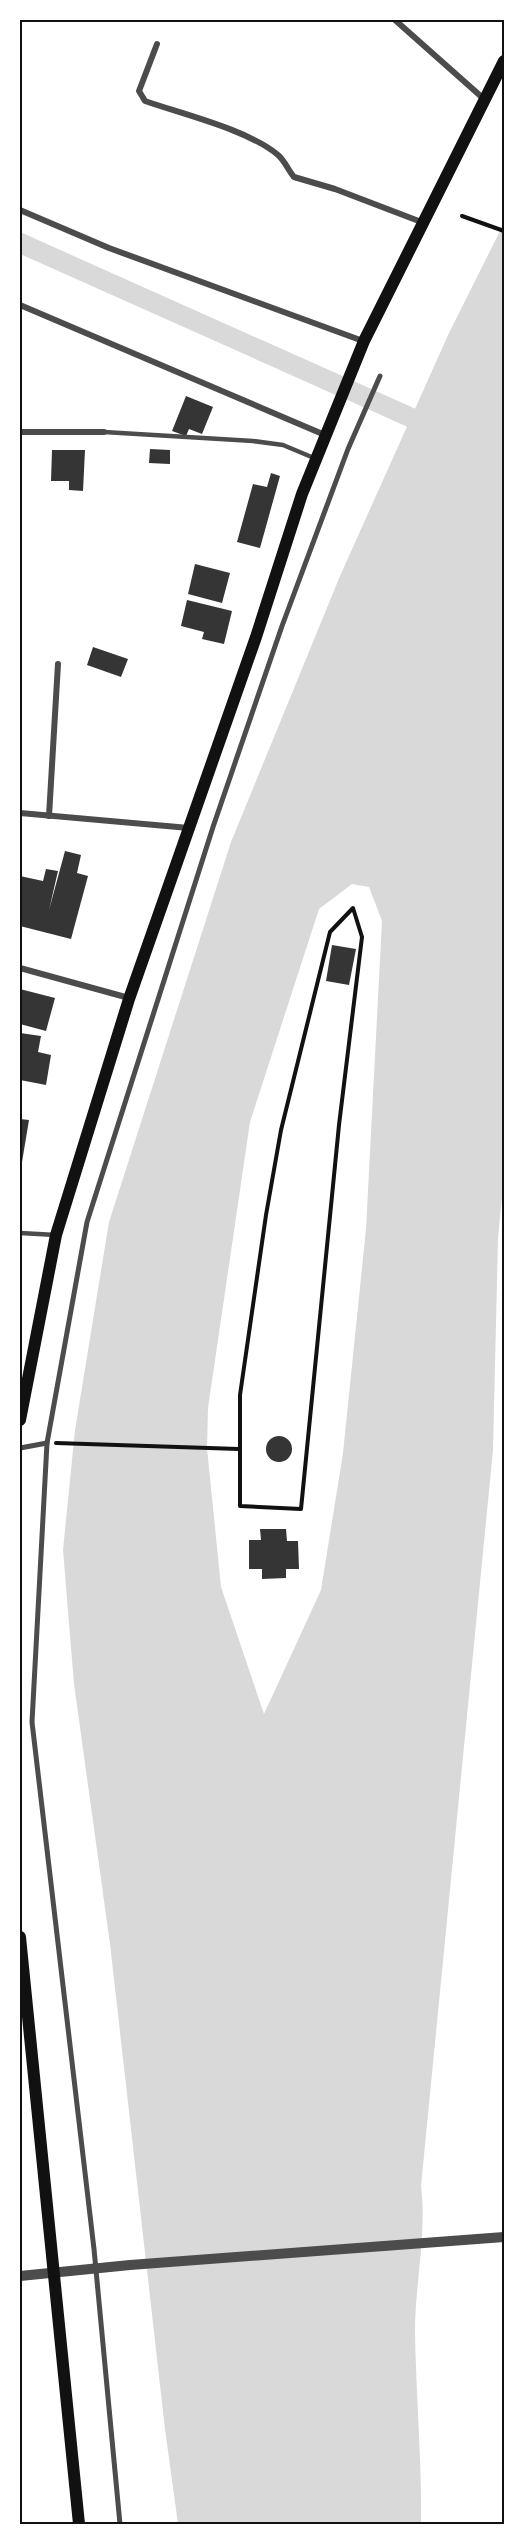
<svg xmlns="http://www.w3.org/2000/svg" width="524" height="2544" font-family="'Zilla Slab',serif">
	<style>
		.water { fill: #d9d9d9; fill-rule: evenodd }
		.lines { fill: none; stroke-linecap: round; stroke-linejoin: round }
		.canal { stroke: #d9d9d9; stroke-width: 20 }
		.building { fill: #353535 }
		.path { stroke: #111; stroke-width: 4 }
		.service { stroke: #4c4c4c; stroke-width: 4.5 }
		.pedestrian { stroke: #4c4c4c; stroke-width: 5 }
		.minor { stroke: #4c4c4c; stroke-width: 6 }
		.tertiary { stroke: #4c4c4c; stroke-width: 10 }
		.secondary { stroke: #111; stroke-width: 12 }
		.neatline { fill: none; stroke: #111; stroke-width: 2 }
	</style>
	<rect width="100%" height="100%" fill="#fff"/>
	<path class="water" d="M504 223V1176L498 1238 493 1450 421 2186C427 2234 415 2283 415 2332 416 2396 422 2460 421 2524H178L165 2429 110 1944 74 1684 63 1550 75 1430 109 1222 231 842 340 576 449 333ZM352 884 369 887 382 921 366 1229 343 1453 321 1590 264 1714 221 1587 207 1448 208 1408 250 1122 319 909Z"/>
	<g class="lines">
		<g class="canal">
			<path d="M20 243 338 385"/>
			<path d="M345 388 434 428"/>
		</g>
	</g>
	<g class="building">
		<path d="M186 396 213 407 202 434 189 429 186 436 172 431Z"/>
		<path d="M150 449 170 450V464L149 463Z"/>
		<path d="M52 450H85L83 491 69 490V481H51Z"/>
		<path d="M271 473 280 476 260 548 237 542 253 484 267 487Z"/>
		<path d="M195 564 230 573 222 603 188 594Z"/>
		<path d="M187 600 232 611 224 644 202 639 204 632 181 626Z"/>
		<path d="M93 647 128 659 121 677 87 665Z"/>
		<path d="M65 851 81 855 77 873 88 876 71 939 20 926V876L43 881 46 869 58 871 49 910Z"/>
		<path d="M332 945 356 949 349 985 326 981Z"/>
		<path d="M20 989 55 998 46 1031 20 1024Z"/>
		<path d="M20 1033 41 1036 38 1052 51 1055 46 1085 20 1080Z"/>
		<path d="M20 1119 29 1120 21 1168H20Z"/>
		<circle cx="279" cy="1449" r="13"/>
		<path d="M260 1529H286L287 1541H298L299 1569H286V1578L262 1579V1569H249V1540H261Z"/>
	</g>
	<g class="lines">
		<g class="path">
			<path d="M462 216 504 231"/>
			<path d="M353 908 362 937 339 1125 301 1509 240 1506V1395L266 1215 281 1130 330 932Z"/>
			<path d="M56 1443 239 1449"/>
		</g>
		<g class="service">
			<path d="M104 432 253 441 283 445 314 458"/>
			<path d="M20 1233 56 1235"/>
		</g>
		<g class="pedestrian">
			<path d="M20 1448 47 1443"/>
			<path d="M120 2524 94 2249 32 1722 47 1443 87 1222 213 827 282 626 348 449 380 376"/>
		</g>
		<g class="minor">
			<path d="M395 20 484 99"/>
			<path d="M157 44 139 91 145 101C182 114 249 130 278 155 285 161 288 170 294 177L335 189 424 223"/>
			<path d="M20 210 109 248 363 341"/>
			<path d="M20 305 325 435"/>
			<path d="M20 432H104"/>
			<path d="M20 813 189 828"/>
			<path d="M49 816 58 664"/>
			<path d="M20 968 129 998"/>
		</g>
		<path class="tertiary" d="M20 2276 130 2265 504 2237"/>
		<g class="secondary">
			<path d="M20 1420 56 1235 129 999 256 637 302 494 364 341 504 61"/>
			<path d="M20 1937 79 2524"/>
		</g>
	</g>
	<rect width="524" height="2544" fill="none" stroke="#ffffff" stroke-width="42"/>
	<rect x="21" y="21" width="482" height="2502" class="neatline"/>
</svg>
